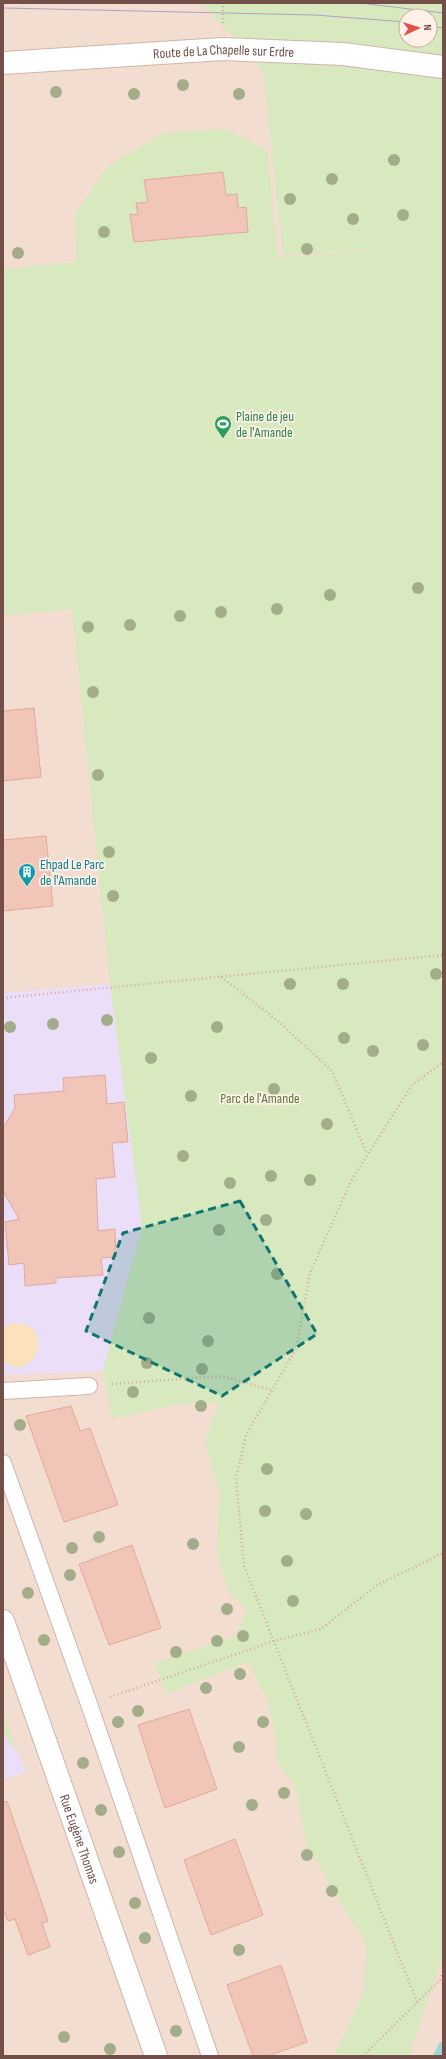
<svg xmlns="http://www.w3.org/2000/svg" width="446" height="2059" font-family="'Sofia Sans Condensed',sans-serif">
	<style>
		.residential { fill: #f3ddd0; fill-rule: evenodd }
		.education { fill: #eadef8 }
		.green { fill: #d8e9c0; fill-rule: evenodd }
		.sand { fill: #fbe2bc }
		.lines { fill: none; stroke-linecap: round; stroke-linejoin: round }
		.stream { stroke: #9dd6d5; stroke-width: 9 }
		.building { fill: #f1c6b9; stroke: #e3a99a }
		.service-casing { stroke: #cfb5ab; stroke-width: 18 }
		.minor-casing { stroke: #cfb5ab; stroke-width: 24 }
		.tertiary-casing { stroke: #cfb5ab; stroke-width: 24 }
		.path { stroke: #d5a99d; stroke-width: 2.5; stroke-dasharray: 1 3; stroke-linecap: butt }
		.service { stroke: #fff; stroke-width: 16 }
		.minor { stroke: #fff; stroke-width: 22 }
		.tertiary { stroke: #fff; stroke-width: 22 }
		.tram { stroke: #aea1c4; stroke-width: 1 }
		.tree { fill: #a3ad89 }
		.marked { fill: #0f766e; fill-opacity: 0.2; stroke: #0f766e; stroke-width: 3; stroke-dasharray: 8 5; stroke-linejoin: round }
		.labels { text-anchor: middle; stroke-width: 3.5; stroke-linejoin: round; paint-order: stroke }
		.street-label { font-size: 14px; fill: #725049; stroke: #fff1e7 }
		.leisure-label { font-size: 14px; fill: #27864d; stroke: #fff1e7; text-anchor: start }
		.culture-label { font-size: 14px; fill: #0d838f; stroke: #fff1e7; text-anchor: start }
		.park-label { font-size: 14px; fill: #5b7841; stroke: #fff1e7 }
	</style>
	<rect width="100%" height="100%" fill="#fcede1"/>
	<path class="residential" d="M3 3H443V2056H3ZM406 16H430V40H406Z"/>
	<g class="education">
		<path d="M110 984 142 1226 103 1371 3 1375V993Z"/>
		<path d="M3 1733 19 1755 26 1772 3 1780Z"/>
	</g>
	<g class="green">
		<path d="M201 3H443V1956L409 2056H336L335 2054 365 1990 366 1944 307 1846 295 1785 278 1765 276 1736 266 1697 248 1662 166 1694 155 1663 236 1636 247 1609 229 1593 217 1555 219 1493 205 1442 218 1403 180 1404 112 1419 103 1371 142 1226 109 975 72 609 3 616V269L76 262 75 215 107 167 162 133 226 129 267 150 278 257 424 248 283 255 263 71ZM406 16H430V40H406Z"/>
		<path d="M3 1713 19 1755 3 1733Z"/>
	</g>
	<path class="sand" d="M13 1323C60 1322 32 1388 3 1360V1328Z"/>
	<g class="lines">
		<path class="stream" d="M438 2056 443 2046"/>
	</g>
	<g class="building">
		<path d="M223 172 226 195 237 194 238 208 246 207 248 232 134 242 130 214 138 215 136 203 148 202 144 180Z"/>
		<path d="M34 708 41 777 3 781V711Z"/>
		<path d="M46 836 53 906 3 911V840Z"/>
		<path d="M105 1075 107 1104 124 1102 128 1142 112 1143 115 1177 96 1179 98 1231 115 1229 116 1257 101 1258 103 1275 56 1278V1283L25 1286 24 1263 9 1265 5 1222 19 1219 3 1191V1128L15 1108 14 1095 64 1091 63 1078Z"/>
		<path d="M71 1406 80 1431 90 1428 118 1505 64 1522 26 1416Z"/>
		<path d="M132 1545 161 1628 109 1645 79 1564Z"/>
		<path d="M189 1709 217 1789 165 1808 138 1725Z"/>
		<path d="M7 1801 48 1921 42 1923 50 1947 28 1955 15 1919 8 1921 3 1909V1802Z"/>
		<path d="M235 1839 263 1915 211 1935 184 1860Z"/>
		<path d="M281 1965 307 2042 268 2056H253L227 1985Z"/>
	</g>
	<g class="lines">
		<defs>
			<g id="service">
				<path d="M3 1391 89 1386"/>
				<path d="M3 1463 89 1704 210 2056"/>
			</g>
			<g id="minor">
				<path id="s1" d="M3 1621 156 2056"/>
			</g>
			<g id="tertiary">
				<path id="s2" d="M3 63 223 49 343 54 443 67"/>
			</g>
		</defs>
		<use href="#service" class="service-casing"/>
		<use href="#minor" class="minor-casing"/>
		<use href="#tertiary" class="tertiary-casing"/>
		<g class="path">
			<path d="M223 23V3"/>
			<path d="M221 977 278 1021 332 1071 367 1154"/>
			<path d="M3 998 443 955"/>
			<path d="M112 1384 222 1376 271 1390"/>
			<path d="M110 1697 274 1641 321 1629 377 1585 443 1553"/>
			<path d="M417 2002 244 1566 236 1479 246 1435 296 1349 310 1273 351 1181 412 1085 443 1062"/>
			<path d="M363 2056 440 1980 443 1971"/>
		</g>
		<use href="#service" class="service"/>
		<use href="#minor" class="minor"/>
		<use href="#tertiary" class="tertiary"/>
		<g class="tram">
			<path d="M360 3 443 13"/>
			<path d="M3 8 315 15 406 22"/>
			<path d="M430 26 443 28"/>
		</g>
	</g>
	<g class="tree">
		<circle cx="183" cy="85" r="6"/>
		<circle cx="56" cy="92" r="6"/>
		<circle cx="134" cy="94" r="6"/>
		<circle cx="239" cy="94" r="6"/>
		<circle cx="394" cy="160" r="6"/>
		<circle cx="332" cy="179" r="6"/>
		<circle cx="290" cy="199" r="6"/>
		<circle cx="403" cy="215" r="6"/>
		<circle cx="353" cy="219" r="6"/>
		<circle cx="104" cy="232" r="6"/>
		<circle cx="307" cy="249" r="6"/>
		<circle cx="18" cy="253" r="6"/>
		<circle cx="418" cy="588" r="6"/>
		<circle cx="330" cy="595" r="6"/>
		<circle cx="277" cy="609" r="6"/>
		<circle cx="221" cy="612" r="6"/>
		<circle cx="180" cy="616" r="6"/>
		<circle cx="130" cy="625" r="6"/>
		<circle cx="88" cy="627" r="6"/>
		<circle cx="93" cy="692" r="6"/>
		<circle cx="98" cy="775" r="6"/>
		<circle cx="109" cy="852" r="6"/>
		<circle cx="113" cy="896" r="6"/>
		<circle cx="436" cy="974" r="6"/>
		<circle cx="290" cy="984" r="6"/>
		<circle cx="343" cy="984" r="6"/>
		<circle cx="107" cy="1020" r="6"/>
		<circle cx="53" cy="1024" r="6"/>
		<circle cx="10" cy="1027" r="6"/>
		<circle cx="217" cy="1027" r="6"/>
		<circle cx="344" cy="1038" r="6"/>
		<circle cx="423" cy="1045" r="6"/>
		<circle cx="373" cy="1051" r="6"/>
		<circle cx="151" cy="1058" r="6"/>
		<circle cx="274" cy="1089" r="6"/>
		<circle cx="191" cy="1096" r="6"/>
		<circle cx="327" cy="1124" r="6"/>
		<circle cx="183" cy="1156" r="6"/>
		<circle cx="271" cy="1176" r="6"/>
		<circle cx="310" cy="1180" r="6"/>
		<circle cx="230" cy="1183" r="6"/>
		<circle cx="266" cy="1220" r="6"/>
		<circle cx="219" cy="1230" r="6"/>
		<circle cx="277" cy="1274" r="6"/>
		<circle cx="149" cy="1318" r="6"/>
		<circle cx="208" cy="1341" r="6"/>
		<circle cx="147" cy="1363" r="6"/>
		<circle cx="202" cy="1369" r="6"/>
		<circle cx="133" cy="1392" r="6"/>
		<circle cx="201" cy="1406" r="6"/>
		<circle cx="20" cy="1425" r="6"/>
		<circle cx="267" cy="1469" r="6"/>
		<circle cx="265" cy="1511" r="6"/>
		<circle cx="306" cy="1514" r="6"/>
		<circle cx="99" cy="1537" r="6"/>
		<circle cx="193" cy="1544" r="6"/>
		<circle cx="72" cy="1548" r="6"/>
		<circle cx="287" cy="1561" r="6"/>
		<circle cx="70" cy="1575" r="6"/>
		<circle cx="28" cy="1593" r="6"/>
		<circle cx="293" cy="1601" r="6"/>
		<circle cx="227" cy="1609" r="6"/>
		<circle cx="243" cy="1636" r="6"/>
		<circle cx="44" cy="1640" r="6"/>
		<circle cx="217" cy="1641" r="6"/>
		<circle cx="176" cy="1652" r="6"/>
		<circle cx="240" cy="1674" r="6"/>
		<circle cx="206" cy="1688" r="6"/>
		<circle cx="138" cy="1711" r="6"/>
		<circle cx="118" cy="1722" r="6"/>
		<circle cx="263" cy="1722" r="6"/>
		<circle cx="239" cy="1747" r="6"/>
		<circle cx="83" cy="1763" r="6"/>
		<circle cx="284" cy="1793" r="6"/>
		<circle cx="252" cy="1805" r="6"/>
		<circle cx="101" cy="1810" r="6"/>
		<circle cx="119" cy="1852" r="6"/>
		<circle cx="307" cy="1855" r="6"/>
		<circle cx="332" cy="1891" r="6"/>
		<circle cx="135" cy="1903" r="6"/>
		<circle cx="145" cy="1938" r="6"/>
		<circle cx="239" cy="1950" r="6"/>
		<circle cx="176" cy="2031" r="6"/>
		<circle cx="64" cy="2037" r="6"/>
		<circle cx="110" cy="2049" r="6"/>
	</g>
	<path class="marked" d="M240 1201 317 1334 222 1396 86 1331 123 1233Z"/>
	<defs>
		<symbol id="stadium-pin" viewBox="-11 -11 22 30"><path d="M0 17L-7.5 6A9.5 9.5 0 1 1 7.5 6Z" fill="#2e9e5b" stroke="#fff1e7"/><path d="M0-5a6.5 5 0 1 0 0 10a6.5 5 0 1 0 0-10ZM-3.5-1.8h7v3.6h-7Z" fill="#fff"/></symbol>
		<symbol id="building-pin" viewBox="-11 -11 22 30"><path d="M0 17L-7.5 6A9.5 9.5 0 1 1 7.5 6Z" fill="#0f9aa8" stroke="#fff1e7"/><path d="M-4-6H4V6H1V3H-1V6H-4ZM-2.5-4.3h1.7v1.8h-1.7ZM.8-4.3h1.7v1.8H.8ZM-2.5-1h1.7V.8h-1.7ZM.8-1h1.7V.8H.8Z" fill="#fff"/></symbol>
	</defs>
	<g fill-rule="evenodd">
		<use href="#stadium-pin" x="213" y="414" width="20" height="27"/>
		<use href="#building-pin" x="17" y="862" width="20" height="27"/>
	</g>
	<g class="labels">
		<g class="street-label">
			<text dy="5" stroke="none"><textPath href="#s2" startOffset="221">Route de La Chapelle sur Erdre</textPath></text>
			<text dy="5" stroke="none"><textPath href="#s1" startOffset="231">Rue Eugène Thomas</textPath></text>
		</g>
		<g class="leisure-label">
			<text x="236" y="421">Plaine de jeu<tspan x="236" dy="16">de l'Amande</tspan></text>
		</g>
		<g class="culture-label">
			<text x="40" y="869">Ehpad Le Parc<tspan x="40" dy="16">de l'Amande</tspan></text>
		</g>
		<g class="park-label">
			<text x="260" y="1103">Parc de l'Amande</text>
		</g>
	</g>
	<rect width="446" height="2059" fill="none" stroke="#725049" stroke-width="8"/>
	<g transform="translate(418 28) rotate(86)"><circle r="19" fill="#fff1e7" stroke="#c7b1a8"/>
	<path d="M0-3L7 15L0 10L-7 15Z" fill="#e44f48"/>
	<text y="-6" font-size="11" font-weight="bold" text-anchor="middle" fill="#725049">N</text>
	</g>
</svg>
